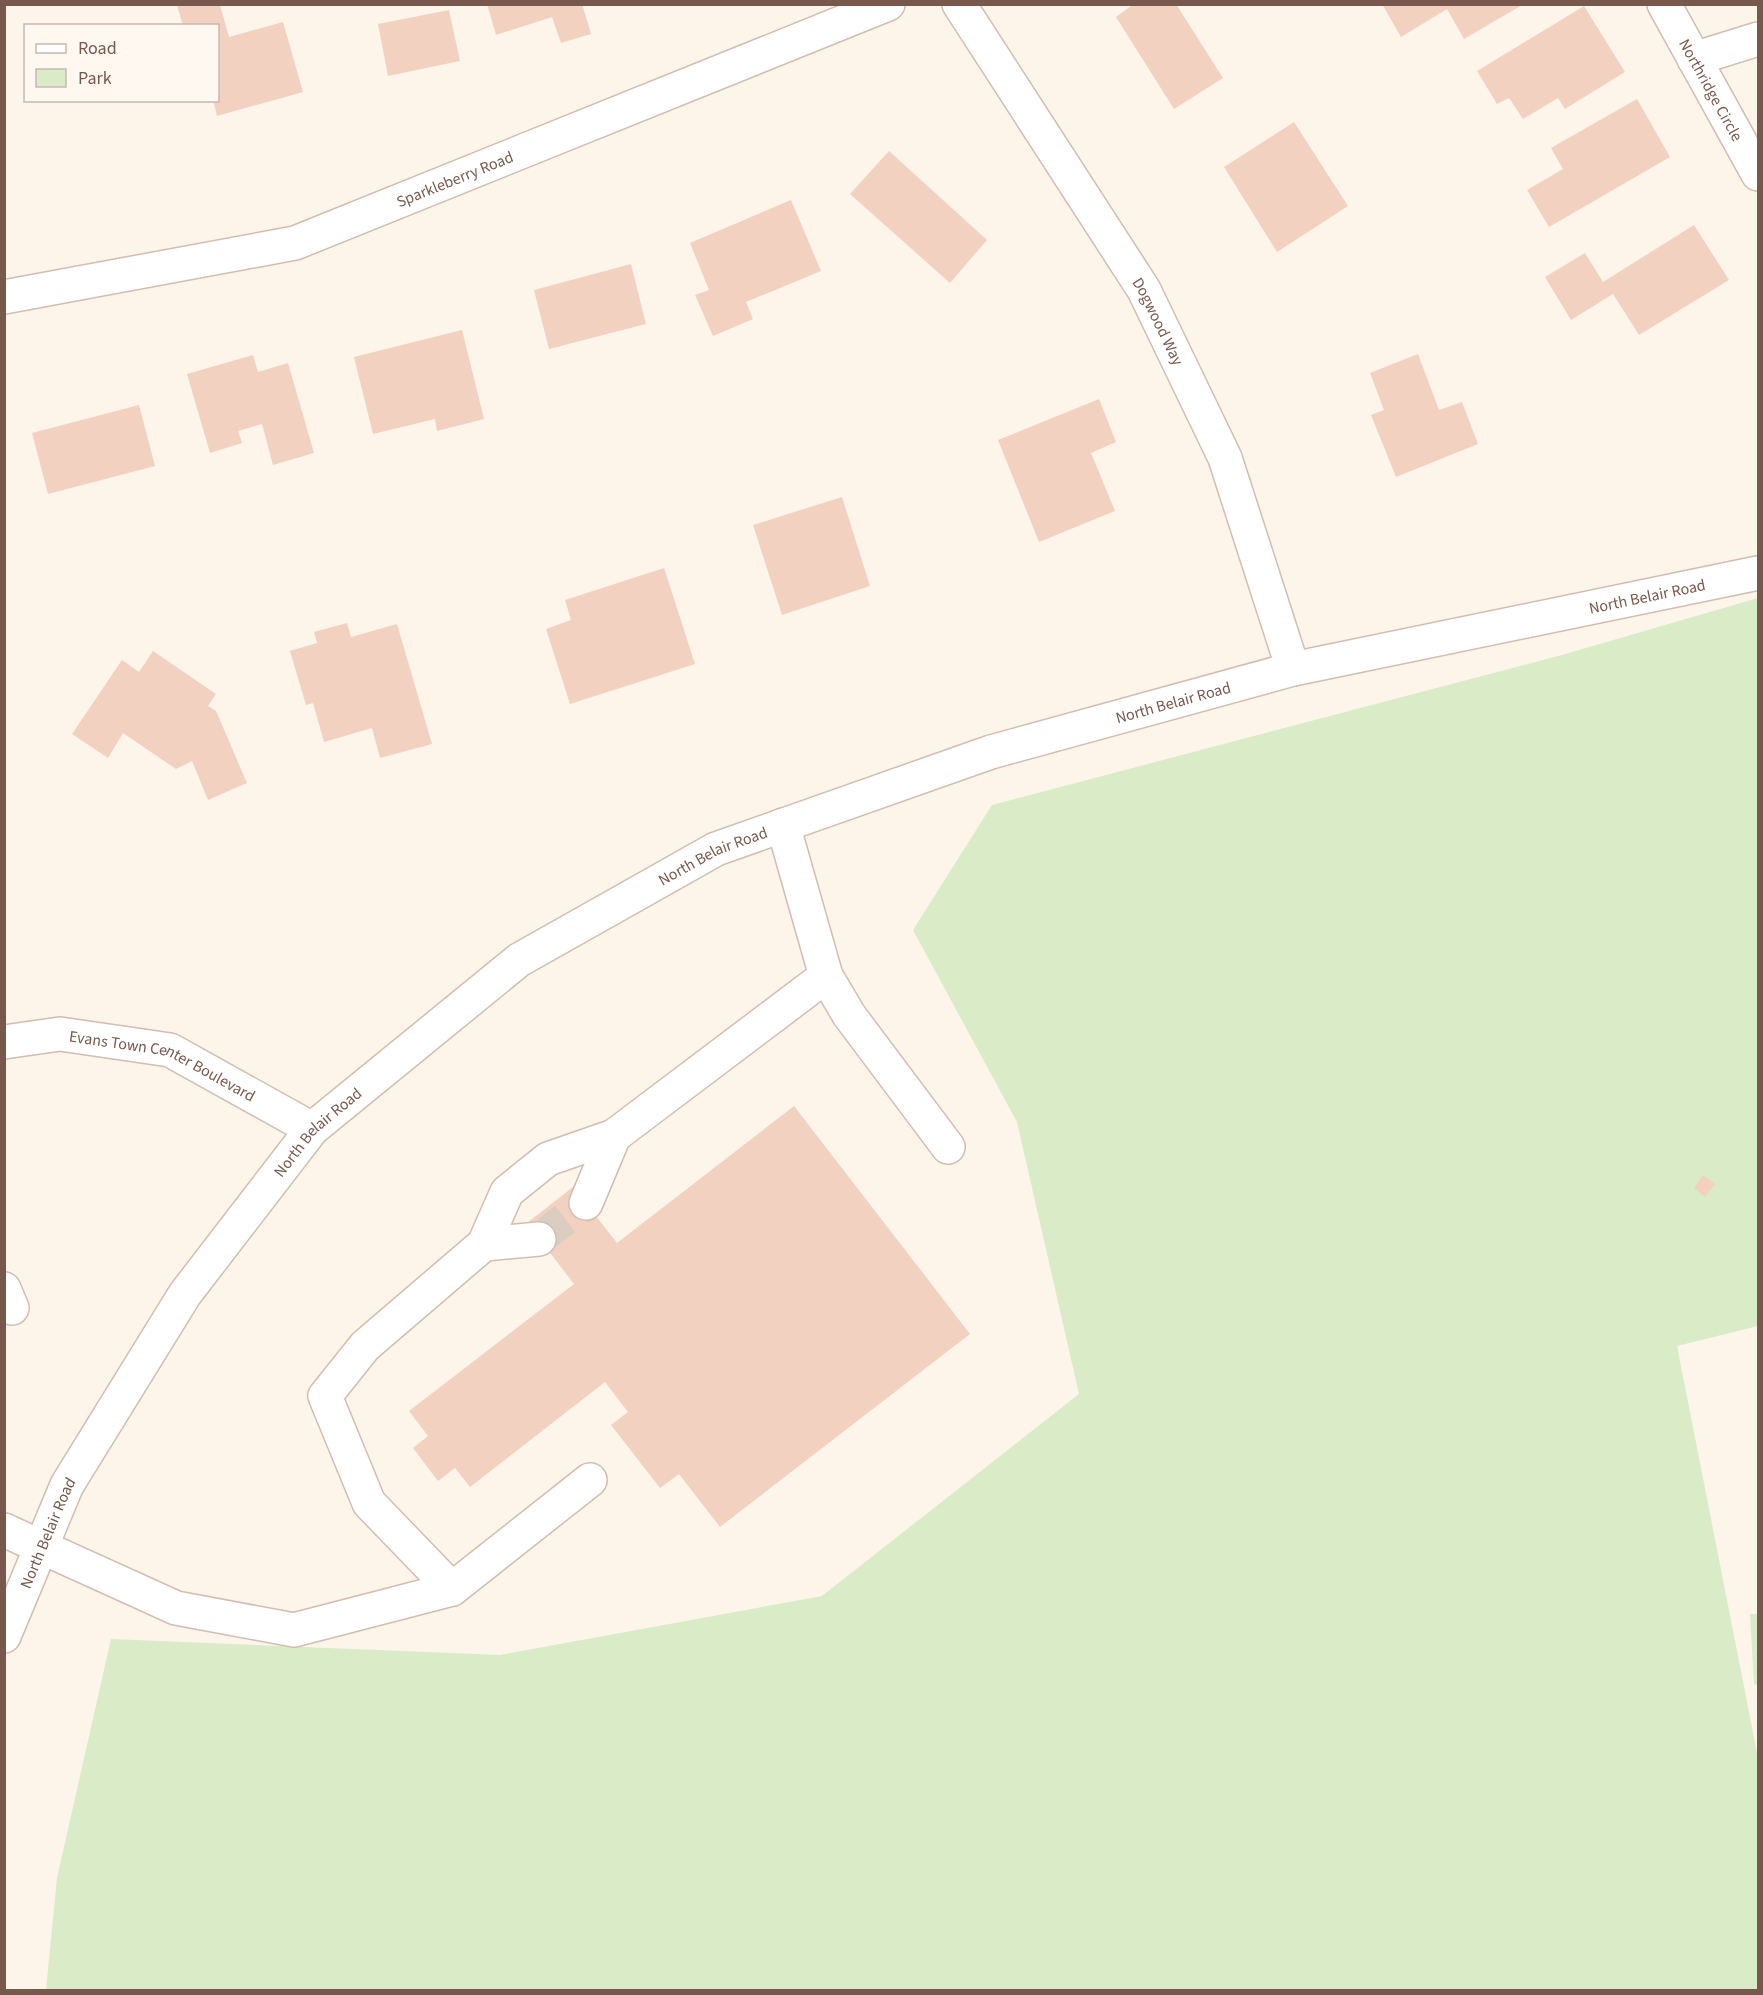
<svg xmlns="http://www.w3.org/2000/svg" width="1763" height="1995" font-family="'Source Sans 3',sans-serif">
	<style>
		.green { fill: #d9ebc7 }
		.building { fill: #f2d1c1 }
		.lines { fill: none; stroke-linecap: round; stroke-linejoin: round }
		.minor-tunnel { stroke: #dccdc2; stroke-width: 33; stroke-dasharray: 33 16; stroke-linecap: butt }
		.minor-casing { stroke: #d2bdb1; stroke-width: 36 }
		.minor { stroke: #fff; stroke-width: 33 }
		.labels { text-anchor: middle; stroke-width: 6; stroke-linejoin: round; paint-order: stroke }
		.street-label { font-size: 16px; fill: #78584c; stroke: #fff8f1 }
	</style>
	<rect width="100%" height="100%" fill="#fdf4ea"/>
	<g class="green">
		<path d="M1758 598V1326L1677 1346 1758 1758V1990H46L57 1878 111 1639 500 1655 822 1596 1079 1394 1017 1122 913 930 992 805 1562 655Z"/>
		<path d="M1750 1614H1758V1685L1754 1684Z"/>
	</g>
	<g class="building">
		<path d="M487 4H582L591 34 561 43 552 17 496 35Z"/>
		<path d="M1134 4H1176L1223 78 1174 109 1116 17Z"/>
		<path d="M1382 4H1524L1464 39 1447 9 1401 37Z"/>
		<path d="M177 5H220L229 37 283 22 303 92 217 116 213 100H218V26H183Z"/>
		<path d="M1584 6 1625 72 1565 109 1558 98 1523 119 1509 98 1497 104 1477 71Z"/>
		<path d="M449 10 460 61 388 76 378 24Z"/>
		<path d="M1637 99 1670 157 1549 227 1527 190 1563 169 1551 148Z"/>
		<path d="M1294 122 1348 206 1277 252 1224 167Z"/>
		<path d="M889 151 987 240 950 283 850 194Z"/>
		<path d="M791 200 821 271 746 302 753 319 713 336 695 295 709 290 690 243Z"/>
		<path d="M1694 225 1729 280 1639 335 1613 294 1571 320 1545 277 1585 253 1603 282Z"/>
		<path d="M631 264 646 324 549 349 534 290Z"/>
		<path d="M462 330 484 419 437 431 435 419 373 434 354 357Z"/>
		<path d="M1418 354 1439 410 1462 402 1478 444 1396 477 1371 415 1384 410 1370 373Z"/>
		<path d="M253 355 258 372 288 363 314 453 273 465 262 424 238 431 242 443 210 453 187 374Z"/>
		<path d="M1099 399 1116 442 1091 453 1115 511 1039 542 998 440Z"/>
		<path d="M139 405 155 466 48 494 32 433Z"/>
		<path d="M842 497 870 586 782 615 753 525Z"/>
		<path d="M664 568 695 664 570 704 546 629 571 620 565 600Z"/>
		<path d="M347 623 351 637 397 624 432 744 380 758 372 728 324 742 313 703 306 705 290 651 317 643 314 632Z"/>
		<path d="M153 651 216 694 208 706 216 711 247 783 208 800 192 761 176 769 123 733 108 758 72 734 122 660 139 672Z"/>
		<path d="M794 1106 970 1334 720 1527 679 1474 660 1488 611 1425 628 1412 605 1382 470 1487 455 1468 438 1481 413 1448 428 1436 409 1411 574 1284 527 1223 573 1187 617 1243Z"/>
		<path d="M1703 1175 1715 1184 1705 1197 1694 1188Z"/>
	</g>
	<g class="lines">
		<path class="minor-tunnel" d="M539 1239 586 1203"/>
		<defs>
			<g id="minor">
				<path id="s1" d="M959 4 1144 290 1225 458 1293 669"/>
				<path id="s2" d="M1664 4 1758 174"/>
				<path d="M1694 59 1758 39"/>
				<path id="s3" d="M4 297 295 243 888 4"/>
				<path d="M783 825 826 976 849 1015 948 1147"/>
				<path id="s4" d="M4 1042 60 1034 170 1050 312 1129"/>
				<path d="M586 1203 614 1136"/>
				<path d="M484 1244 539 1239"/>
				<path d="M4 1289 12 1308"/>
				<path d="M590 1480 452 1589 369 1503 325 1396 365 1346 484 1244 507 1192 548 1159 614 1136 826 976"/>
				<path d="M4 1530 176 1608 294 1630 452 1589"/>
				<path id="s5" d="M4 1636 67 1485 185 1294 312 1129 519 960 716 849 991 752 1293 669 1758 573"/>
			</g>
		</defs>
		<use href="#minor" class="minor-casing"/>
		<use href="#minor" class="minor"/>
	</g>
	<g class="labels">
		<g class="street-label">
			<text dy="6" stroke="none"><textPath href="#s2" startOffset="98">Northridge Circle</textPath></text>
			<text dy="6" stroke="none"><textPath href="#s3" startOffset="468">Sparkleberry Road</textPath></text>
			<text dy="6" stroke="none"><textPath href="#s1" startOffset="375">Dogwood Way</textPath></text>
			<text dy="6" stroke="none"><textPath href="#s5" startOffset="2056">North Belair Road</textPath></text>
			<text dy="6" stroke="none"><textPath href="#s5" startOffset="1570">North Belair Road</textPath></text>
			<text dy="6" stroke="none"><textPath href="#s5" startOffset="1084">North Belair Road</textPath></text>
			<text dy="6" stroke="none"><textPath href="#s4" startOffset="165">Evans Town Center Boulevard</textPath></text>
			<text dy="6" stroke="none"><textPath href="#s5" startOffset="598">North Belair Road</textPath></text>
			<text dy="6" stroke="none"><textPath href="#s5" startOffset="112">North Belair Road</textPath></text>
		</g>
	</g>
	<rect width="1763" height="1995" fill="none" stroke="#78584c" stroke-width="12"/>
	<rect x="24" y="24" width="195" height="78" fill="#fff8f1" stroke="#c9b8af" stroke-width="1.5"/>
	<rect x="36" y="44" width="30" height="9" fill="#ffffff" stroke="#c9b8af" stroke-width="1.5"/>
	<text x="78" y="54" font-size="18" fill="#78584c">Road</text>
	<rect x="36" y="69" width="30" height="18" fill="#d9ebc7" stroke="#c9b8af" stroke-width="1.5"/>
	<text x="78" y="84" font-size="18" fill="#78584c">Park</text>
</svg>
